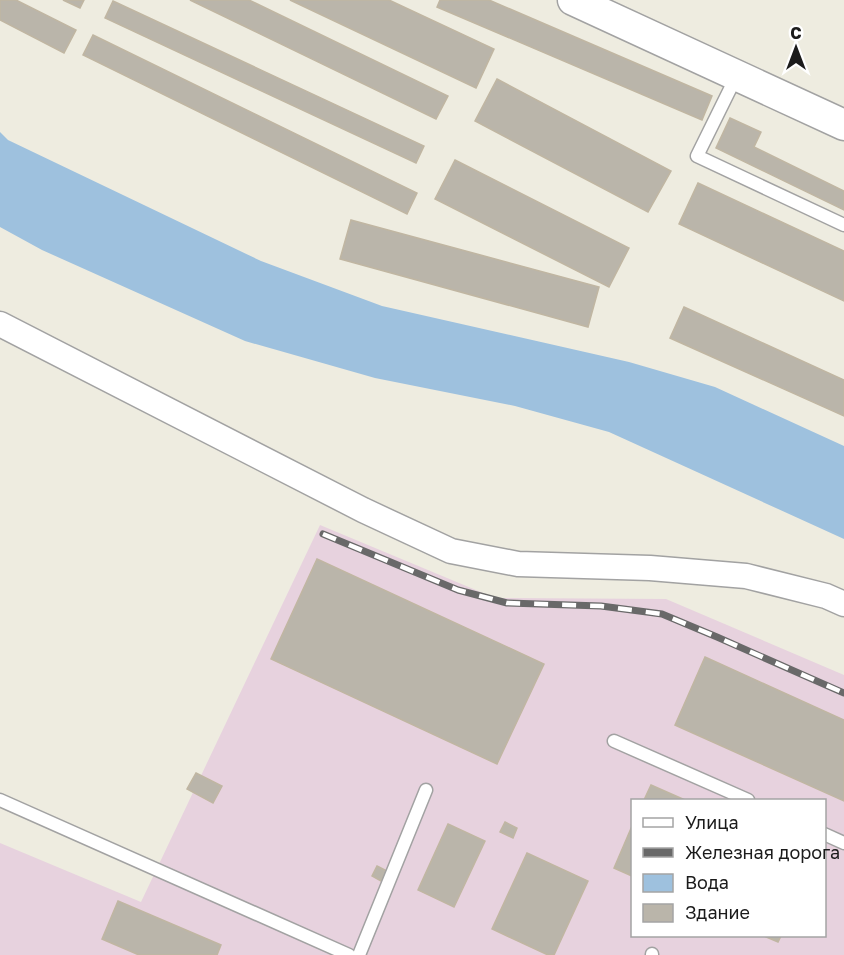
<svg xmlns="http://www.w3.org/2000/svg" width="844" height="955" font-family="'Golos Text',sans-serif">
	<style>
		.industrial { fill: #e7d2de; fill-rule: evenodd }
		.water { fill: #9ec1de }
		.building { fill: #bab5aa; stroke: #c0b6a2; stroke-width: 1.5 }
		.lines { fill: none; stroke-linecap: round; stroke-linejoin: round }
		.service-casing { stroke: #a2a2a2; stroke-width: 15 }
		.minor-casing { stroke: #a2a2a2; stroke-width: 27 }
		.tertiary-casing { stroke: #a2a2a2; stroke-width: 33 }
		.service { stroke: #fff; stroke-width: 12 }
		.minor { stroke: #fff; stroke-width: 24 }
		.tertiary { stroke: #fff; stroke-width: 30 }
		.rail-casing { stroke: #696969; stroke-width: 7 }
		.rail { stroke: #fff; stroke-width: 4.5; stroke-dasharray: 14; stroke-linecap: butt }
	</style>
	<rect width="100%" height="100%" fill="#eeece0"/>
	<path class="industrial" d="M320 525 495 598 666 599 844 675V955H0V843L141 902ZM632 800H824V936H632Z"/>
	<path class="water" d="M0 132 8 140 261 261 382 306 629 362 715 387 844 446V539L609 432 515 406 375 378 245 341 42 250 0 227Z"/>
	<g class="building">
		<path d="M0 0H16L76 30 64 53 0 20Z"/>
		<path d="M63 0H84L80 8Z"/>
		<path d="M190 0H249L448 96 436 119Z"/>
		<path d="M290 0H389L494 49 476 88Z"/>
		<path d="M440 0H489L712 96 702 120 437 7Z"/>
		<path d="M113 1 424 146 416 163 105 18Z"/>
		<path d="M93 35 417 193 407 214 83 55Z"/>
		<path d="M497 79 671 171 648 212 475 121Z"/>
		<path d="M730 118 761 132 754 147 844 191V210L716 148Z"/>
		<path d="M455 160 629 248 609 287 435 199Z"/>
		<path d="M698 183 844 251V301L679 224Z"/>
		<path d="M351 220 599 287 588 327 340 259Z"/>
		<path d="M684 307 844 380V416L670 338Z"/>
		<path d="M317 559 544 664 497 764 271 659Z"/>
		<path d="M705 657 844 720V801L675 725Z"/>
		<path d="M196 773 222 786 213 803 187 789Z"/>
		<path d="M651 785 685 800H644Z"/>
		<path d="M505 822 517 828 513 838 500 832Z"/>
		<path d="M448 824 485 841 454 907 418 890Z"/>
		<path d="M632 826V876L614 868Z"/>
		<path d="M527 853 588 881 554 955H548L492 929Z"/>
		<path d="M377 866 387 871 381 881 372 876Z"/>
		<path d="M118 901 221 945 217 955H139L102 939Z"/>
		<path d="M764 936H781L778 942Z"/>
	</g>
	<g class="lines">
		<defs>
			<g id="service">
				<path d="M737 75 697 156 844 225"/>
				<path d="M614 741 748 800"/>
				<path d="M0 800 349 955"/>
				<path d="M824 834 844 843"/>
				<path d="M359 955 426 790"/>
				<path d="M652 955V954"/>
			</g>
			<path id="minor" d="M0 324 363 510 451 551 518 564 650 568 746 576 826 596 844 604"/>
			<path id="tertiary" d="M573 0 844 125"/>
		</defs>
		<use href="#service" class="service-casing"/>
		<use href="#minor" class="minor-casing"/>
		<use href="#tertiary" class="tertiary-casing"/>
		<use href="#service" class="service"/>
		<use href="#minor" class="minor"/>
		<use href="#tertiary" class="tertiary"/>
		<defs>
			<path id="rail" d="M323 534 458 590 507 603 601 606 662 614 717 637 844 693"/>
		</defs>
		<use href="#rail" class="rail-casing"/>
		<use href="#rail" class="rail"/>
	</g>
	<rect x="631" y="799" width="195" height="138" fill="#ffffff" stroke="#a4a4a4" stroke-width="1.5"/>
	<rect x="643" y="818" width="30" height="9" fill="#ffffff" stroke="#a4a4a4" stroke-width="1.5"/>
	<text x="685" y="829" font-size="18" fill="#1b1b1b">Улица</text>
	<rect x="643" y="848" width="30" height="9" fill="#696969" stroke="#a4a4a4" stroke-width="1.5"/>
	<text x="685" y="859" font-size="18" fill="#1b1b1b">Железная дорога</text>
	<rect x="643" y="874" width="30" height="18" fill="#9ec1de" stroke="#a4a4a4" stroke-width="1.5"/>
	<text x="685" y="889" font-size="18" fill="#1b1b1b">Вода</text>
	<rect x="643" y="904" width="30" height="18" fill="#bab5aa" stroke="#a4a4a4" stroke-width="1.5"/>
	<text x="685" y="919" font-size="18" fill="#1b1b1b">Здание</text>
	<g transform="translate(796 48)" stroke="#ffffff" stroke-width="4.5" paint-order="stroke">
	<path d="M0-4.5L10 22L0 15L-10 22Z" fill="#1b1b1b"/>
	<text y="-9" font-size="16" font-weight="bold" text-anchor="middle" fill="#1b1b1b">С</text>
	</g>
</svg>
